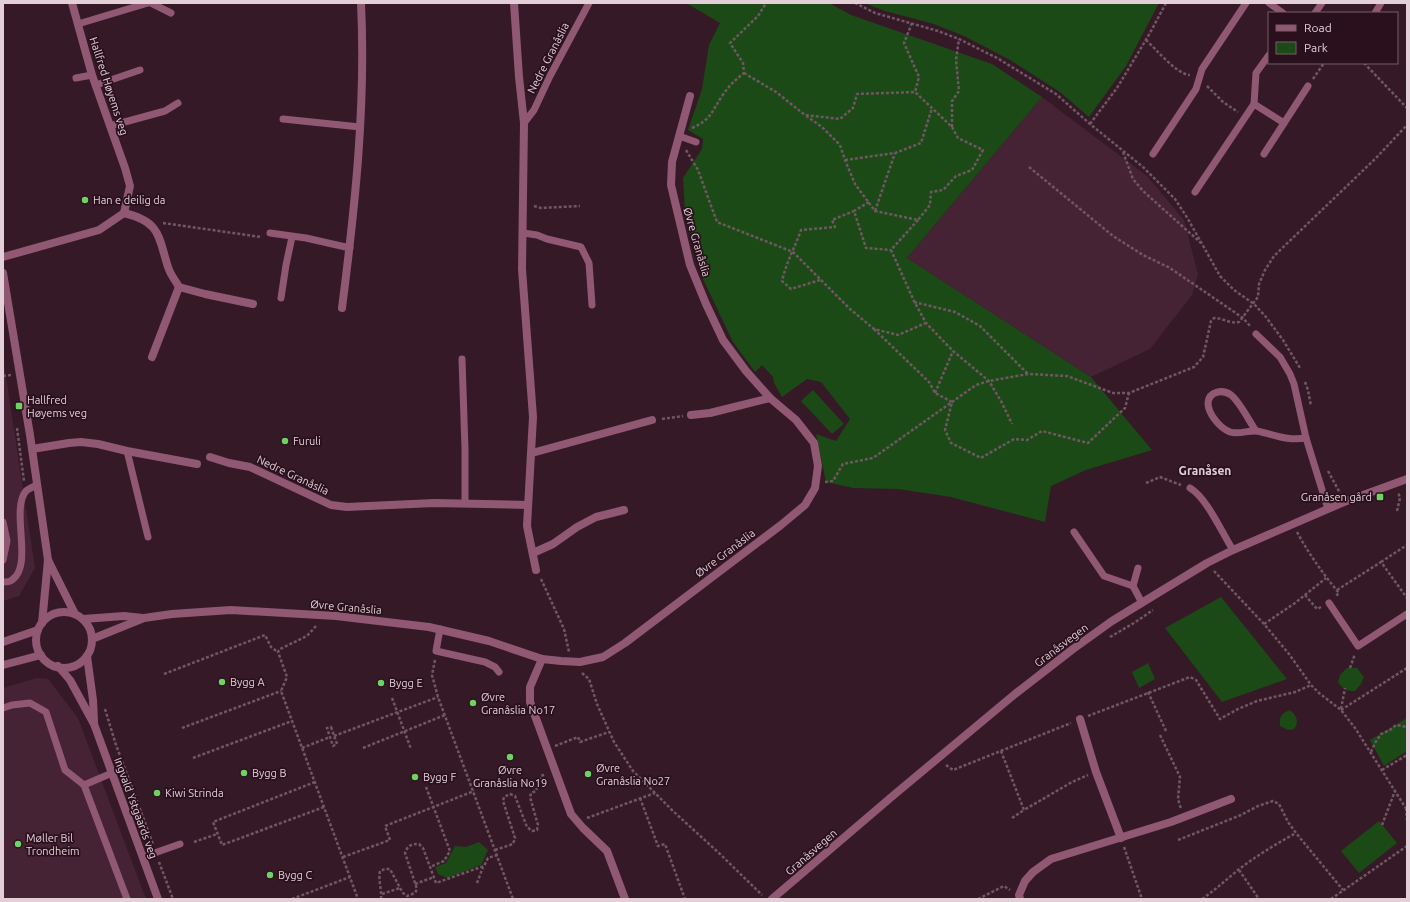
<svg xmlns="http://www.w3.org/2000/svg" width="1410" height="902" font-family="Ubuntu,sans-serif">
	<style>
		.built { fill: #452334 }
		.green { fill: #1b4a16 }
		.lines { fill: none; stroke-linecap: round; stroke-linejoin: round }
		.path { stroke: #705763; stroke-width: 2.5; stroke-dasharray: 3 2; stroke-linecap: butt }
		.service { stroke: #905872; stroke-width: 7 }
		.minor { stroke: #905872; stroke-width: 8 }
		.tertiary { stroke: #905872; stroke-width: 8 }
		.poi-dot { fill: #6dd361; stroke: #2a101d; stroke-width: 1.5 }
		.labels { text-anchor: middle; stroke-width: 3.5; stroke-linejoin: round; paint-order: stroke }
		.street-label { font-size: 11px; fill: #e2cfd7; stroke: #2a101d }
		.poi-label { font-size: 11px; fill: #e2cfd7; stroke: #2a101d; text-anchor: start }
		.neighbourhood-label { font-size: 12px; font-weight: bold; fill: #e2cfd7; stroke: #2a101d }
	</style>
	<rect width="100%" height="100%" fill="#351927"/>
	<g class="built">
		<path d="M1042 97 1147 176 1184 220 1198 274 1192 295 1150 349 1091 377 907 258Z"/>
		<path d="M3 357 35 568 19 596 3 601Z"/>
		<path d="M37 678 48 679 78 718 146 899H3V688Z"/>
	</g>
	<g class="green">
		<path d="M686 3H829L851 15 992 64 1042 97 907 258 1091 377 1152 450 1086 470 1051 486 1045 522 951 497 898 489 853 488 826 482 816 434 836 441 850 419 821 382 807 379 782 397 774 383 773 377 762 365 755 372 733 342 701 275 685 211 683 178 702 149 703 139 688 130 702 89 709 45 720 23Z"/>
		<path d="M864 3H1159L1126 66 1089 117 1060 92 1010 60 964 36 934 24 885 11Z"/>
		<path d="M813 390 844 424 832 434 801 401Z"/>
		<path d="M1221 597 1287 679 1222 702 1165 628Z"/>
		<path d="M1148 663 1155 679 1139 688 1132 672Z"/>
		<path d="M1347 668H1357L1364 677 1361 684 1355 691C1346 691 1343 689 1338 682L1340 675Z"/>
		<path d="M1290 710C1296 715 1300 722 1294 729L1288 730 1280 726C1279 717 1281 713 1290 710Z"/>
		<path d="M1407 718V751L1384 766 1370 740Z"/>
		<path d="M1379 821 1397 843 1359 873 1341 851Z"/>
		<path d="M479 842 488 850 481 865 447 878 438 874 435 867 446 863 455 846 466 847Z"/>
	</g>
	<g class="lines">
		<g class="path">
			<path d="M855 3 875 13 938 31 959 39 997 58 1056 94 1090 124 1143 167 1175 199 1188 219 1220 276 1234 290 1254 304 1266 317 1283 340 1300 368"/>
			<path d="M912 23 904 43 919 77 915 92"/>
			<path d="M1146 40C1156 49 1176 74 1190 75"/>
			<path d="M1364 63 1407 108"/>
			<path d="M744 73 776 92 805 115 840 119 853 108 857 94 915 92 952 127 958 138 983 150 972 170 956 176 943 190 931 192 930 205 918 220 875 211 855 184 845 160 840 145 822 127 805 115"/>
			<path d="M1313 79 1324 63"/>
			<path d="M1207 86 1223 102 1238 112"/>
			<path d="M1090 124 1117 88 1150 33 1166 3"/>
			<path d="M952 127V101L959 91 956 60 959 39"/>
			<path d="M692 128C711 120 712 111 722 96 728 87 735 80 744 73L743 63 730 43 758 16 766 3"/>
			<path d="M686 150 698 170 717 222 793 252 850 309 874 329 898 335 926 323"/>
			<path d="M1123 152 1133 179 1143 191 1201 243"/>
			<path d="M845 160 895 153 921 143 932 108"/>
			<path d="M1029 167 1113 236 1143 255 1170 268 1243 318 1250 326"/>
			<path d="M869 202 854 211 866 248 891 250"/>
			<path d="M534 206 541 208 580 206"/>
			<path d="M875 211 895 153"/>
			<path d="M918 220 891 250 914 301 926 323 953 351 989 381 1002 403 1012 424"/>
			<path d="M163 223 261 237"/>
			<path d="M820 280 791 289 782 281C786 263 795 247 801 230L835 227 832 220 854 211"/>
			<path d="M914 302 955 312 980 326 1028 374"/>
			<path d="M874 329 929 382 935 393 952 402 945 430 951 443 981 458 1014 439 1027 440 1042 431 1088 443 1125 408 1129 393"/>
			<path d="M3 376 11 375"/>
			<path d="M1305 382 1308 390 1311 406"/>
			<path d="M935 393 953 351"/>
			<path d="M662 419 683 416"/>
			<path d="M17 428 24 481"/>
			<path d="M1328 471 1340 493"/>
			<path d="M825 482 833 481 843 464 873 458 976 385 989 381 1028 374 1067 376 1113 393H1129L1194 367 1203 357 1211 321 1214 318C1223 318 1230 324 1239 322L1258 297 1259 284 1265 270 1274 256 1376 158 1407 125"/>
			<path d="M1146 483 1160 477 1181 485"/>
			<path d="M1397 511 1400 498 1398 492"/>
			<path d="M1297 532C1309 554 1323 574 1339 593L1336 596"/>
			<path d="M1381 562 1407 545"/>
			<path d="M1214 571 1264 624 1289 654 1311 685 1319 693 1341 710 1355 728 1407 810"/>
			<path d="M541 579 564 629 569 652"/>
			<path d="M1337 590 1381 562 1407 598"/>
			<path d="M1305 595 1317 609 1321 607"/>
			<path d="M1264 624 1295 603 1326 578"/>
			<path d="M316 626 307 636 280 649 278 652 287 677 281 691 358 899"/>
			<path d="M1110 637 1134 623 1153 610"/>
			<path d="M435 660 432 675 438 697 513 899"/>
			<path d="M1350 668 1355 654"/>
			<path d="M582 673 589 679 597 704 614 742 633 771 674 812 720 854 762 895"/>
			<path d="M164 674 265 635 271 647 278 652"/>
			<path d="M1148 692 1166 731"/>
			<path d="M392 698 411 749"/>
			<path d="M105 709 116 745 153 844"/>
			<path d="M1341 709 1345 688"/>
			<path d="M1341 710 1407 668"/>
			<path d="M1088 716 1190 677 1196 680 1220 719 1238 709 1257 701 1295 692 1311 685"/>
			<path d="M331 727 337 744 333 746 327 728Z"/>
			<path d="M182 728 281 691"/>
			<path d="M1160 735 1180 777 1178 799 1181 809"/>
			<path d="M334 736 438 697"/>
			<path d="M555 746 578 737 580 742 609 732"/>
			<path d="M302 748 330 737"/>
			<path d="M363 748 445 715"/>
			<path d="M1001 751 1024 810 1072 782 1088 775"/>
			<path d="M1371 752 1375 743 1381 734 1390 730 1396 725 1407 727"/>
			<path d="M193 758 292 721"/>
			<path d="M946 765 953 770 1071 723"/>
			<path d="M1382 770 1407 755"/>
			<path d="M315 782 213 822 222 845 324 807"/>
			<path d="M426 787 450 851 444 861 430 867"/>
			<path d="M640 798 658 846 665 844 685 899"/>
			<path d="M1406 808 1407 820"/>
			<path d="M587 818 655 793"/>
			<path d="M1012 818 1024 810"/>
			<path d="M1382 825 1395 791"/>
			<path d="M1178 840 1241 815 1258 806 1273 801 1279 804 1288 822 1296 833 1343 890"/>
			<path d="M194 842 217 834"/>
			<path d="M1124 847 1142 899"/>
			<path d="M495 850 513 844 515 838 503 801 504 797 510 794 515 796 527 827 532 831 537 830 538 825 530 797 531 793 536 791 541 776 546 774"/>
			<path d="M343 857 390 840 385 826 474 791"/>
			<path d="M159 862 173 899"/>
			<path d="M1239 870 1259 899"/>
			<path d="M477 883 483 867"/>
			<path d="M415 884 434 877"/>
			<path d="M382 894 400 888"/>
			<path d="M292 899 350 877"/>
			<path d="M381 899C382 890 378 880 380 871L385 869H390L400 888 403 893 407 896 415 893 417 889 405 853C408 845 411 844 419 844L423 848 436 883 484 866 488 858 497 855"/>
			<path d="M978 899 1004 886 1010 890"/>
			<path d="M1202 899C1215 890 1226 880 1238 870 1256 856 1276 844 1296 833"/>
			<path d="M1331 899 1407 846"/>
		</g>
		<g class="service">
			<path d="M151 3 171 13"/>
			<path d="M1269 3 1283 13"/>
			<path d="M1315 13 1322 3"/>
			<path d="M1375 13 1381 3"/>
			<path d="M78 24 148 3"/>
			<path d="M76 78 92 75"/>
			<path d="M96 85 140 70"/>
			<path d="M1254 104 1284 123"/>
			<path d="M283 119 360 127"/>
			<path d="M524 123 534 110 550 76 589 3"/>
			<path d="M110 126 165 111 178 103"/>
			<path d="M679 136 696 142"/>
			<path d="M1153 154 1196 89 1202 69 1246 3"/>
			<path d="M1264 154 1308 86"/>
			<path d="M1195 192 1254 104 1256 73 1269 55"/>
			<path d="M270 233 306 238 350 248"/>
			<path d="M523 233 537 235 547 239 581 247 589 263 592 305"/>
			<path d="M281 298 286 265 292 237"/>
			<path d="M1256 334 1280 357 1290 374 1294 384 1306 438 1328 509"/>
			<path d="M462 359 465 449V503"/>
			<path d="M1256 431C1249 421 1240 402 1231 395 1223 389 1209 391 1208 403 1208 414 1220 428 1230 432 1239 435 1248 430 1257 431 1276 435 1286 441 1306 438"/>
			<path d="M127 451 148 537"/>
			<path d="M1190 488C1207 498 1222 533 1233 550"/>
			<path d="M3 522 7 541 3 560"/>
			<path d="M1074 532 1104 576 1133 586 1142 603"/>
			<path d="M3 582C6 582 10 582 12 580 34 565 10 510 26 491 28 489 33 487 37 485"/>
			<path d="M1133 586 1138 568"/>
			<path d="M1329 603 1358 646 1407 614"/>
			<path d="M440 629 436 651 485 662 495 667 499 672"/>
			<path d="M3 708 12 705 30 703 46 712 65 770 84 785 112 773"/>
			<path d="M84 785 127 899"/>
			<path d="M143 857 180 844"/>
		</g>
		<g class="minor">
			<path d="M514 3 519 77 524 123 522 269 533 417 527 526 536 570"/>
			<path d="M124 213C161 222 158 236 168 267 170 274 175 280 179 287L205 294 253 304"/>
			<path d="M3 257 99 230 124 213 130 186 125 168 92 75 72 3"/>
			<path d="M3 273 30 435 48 560 42 623"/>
			<path d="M342 308C355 207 366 105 361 3"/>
			<path d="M152 357 179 287"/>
			<path d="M691 415 710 413 770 398"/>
			<path d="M32 449 69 443 81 442 98 444 127 451 197 464"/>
			<path d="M532 453 652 420"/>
			<path d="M210 457 229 463 250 467 331 505 347 507 434 503 528 505"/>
			<path d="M533 553 553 544 577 527 596 517 624 510"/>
			<path d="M48 560 75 614"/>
			<path d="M83 619 124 616 143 618"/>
			<path d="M92 639 144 618 172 614 231 610 336 616 429 627 489 641 542 659 561 661 580 662 603 657 625 643 781 525 805 505 815 488 818 466 814 443 796 420 770 398 746 371 723 340 706 304 690 265 671 185 672 162 690 96"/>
			<path d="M542 659 530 687V702L571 814 583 828 607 851 625 899"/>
			<path d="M1080 719 1096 772 1121 838"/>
			<path d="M1020 899 1019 895 1025 881 1033 872 1051 859 1171 822 1231 799"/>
		</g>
		<g class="tertiary">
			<circle cx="64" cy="640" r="28"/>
			<path d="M3 642 38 630"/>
			<path d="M87 656 93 700 94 721"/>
			<path d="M3 665 41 655"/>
			<path d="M58 666 70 680 94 724 158 899"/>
			<path d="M772 899 895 794 1015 694 1073 649 1112 621 1207 563 1233 550 1344 502 1407 479"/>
		</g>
	</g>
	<g class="poi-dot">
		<circle cx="85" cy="200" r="4"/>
		<rect x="15" y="402" width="8" height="8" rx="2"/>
		<circle cx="285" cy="441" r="4"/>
		<rect x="1376" y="493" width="8" height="8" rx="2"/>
		<circle cx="222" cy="682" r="4"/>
		<circle cx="381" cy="683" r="4"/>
		<circle cx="473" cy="703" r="4"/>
		<circle cx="510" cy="757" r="4"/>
		<circle cx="244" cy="773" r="4"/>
		<circle cx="588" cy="774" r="4"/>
		<circle cx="415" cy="777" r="4"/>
		<circle cx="157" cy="793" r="4"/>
		<circle cx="18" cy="844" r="4"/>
		<circle cx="270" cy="875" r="4"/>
	</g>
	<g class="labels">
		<g class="street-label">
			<text transform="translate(548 58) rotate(-63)" y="4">Nedre Granåslia</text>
			<text transform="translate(109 86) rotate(72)" y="4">Hallfred Høyems veg</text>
			<text transform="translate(697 242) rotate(74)" y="4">Øvre Granåslia</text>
			<text transform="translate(293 475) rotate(25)" y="4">Nedre Granåslia</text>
			<text transform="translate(725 553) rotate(-37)" y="4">Øvre Granåslia</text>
			<text transform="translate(346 607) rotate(5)" y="4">Øvre Granåslia</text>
			<text transform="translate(1061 645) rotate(-37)" y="4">Granåsvegen</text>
			<text transform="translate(136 808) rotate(70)" y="4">Ingvald Ystgaards veg</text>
			<text transform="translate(811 852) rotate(-41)" y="4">Granåsvegen</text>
		</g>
		<g class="poi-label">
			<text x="93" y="204">Han e deilig da</text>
			<text x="27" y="404">Hallfred<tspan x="27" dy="13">Høyems veg</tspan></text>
			<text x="293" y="445">Furuli</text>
			<text x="1372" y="501" text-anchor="end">Granåsen gård</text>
			<text x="230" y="686">Bygg A</text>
			<text x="389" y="687">Bygg E</text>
			<text x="481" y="701">Øvre<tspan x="481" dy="13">Granåslia No17</tspan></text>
			<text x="596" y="772">Øvre<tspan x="596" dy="13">Granåslia No27</tspan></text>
			<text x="510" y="774" text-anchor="middle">Øvre<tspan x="510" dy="13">Granåslia No19</tspan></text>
			<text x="252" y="777">Bygg B</text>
			<text x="423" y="781">Bygg F</text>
			<text x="165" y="797">Kiwi Strinda</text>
			<text x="26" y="842">Møller Bil<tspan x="26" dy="13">Trondheim</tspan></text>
			<text x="278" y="879">Bygg C</text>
		</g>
		<g class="neighbourhood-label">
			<text x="1205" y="475">Granåsen</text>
		</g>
	</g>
	<rect width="1410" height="902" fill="none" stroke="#e2cfd7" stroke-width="8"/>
	<rect x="1268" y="12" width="130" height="52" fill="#2a101d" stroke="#745c67"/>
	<rect x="1276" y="25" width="20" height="6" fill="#905872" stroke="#745c67"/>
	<text x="1304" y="32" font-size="12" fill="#e2cfd7">Road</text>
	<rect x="1276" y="42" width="20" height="12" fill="#1b4a16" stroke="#745c67"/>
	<text x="1304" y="52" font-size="12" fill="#e2cfd7">Park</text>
</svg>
